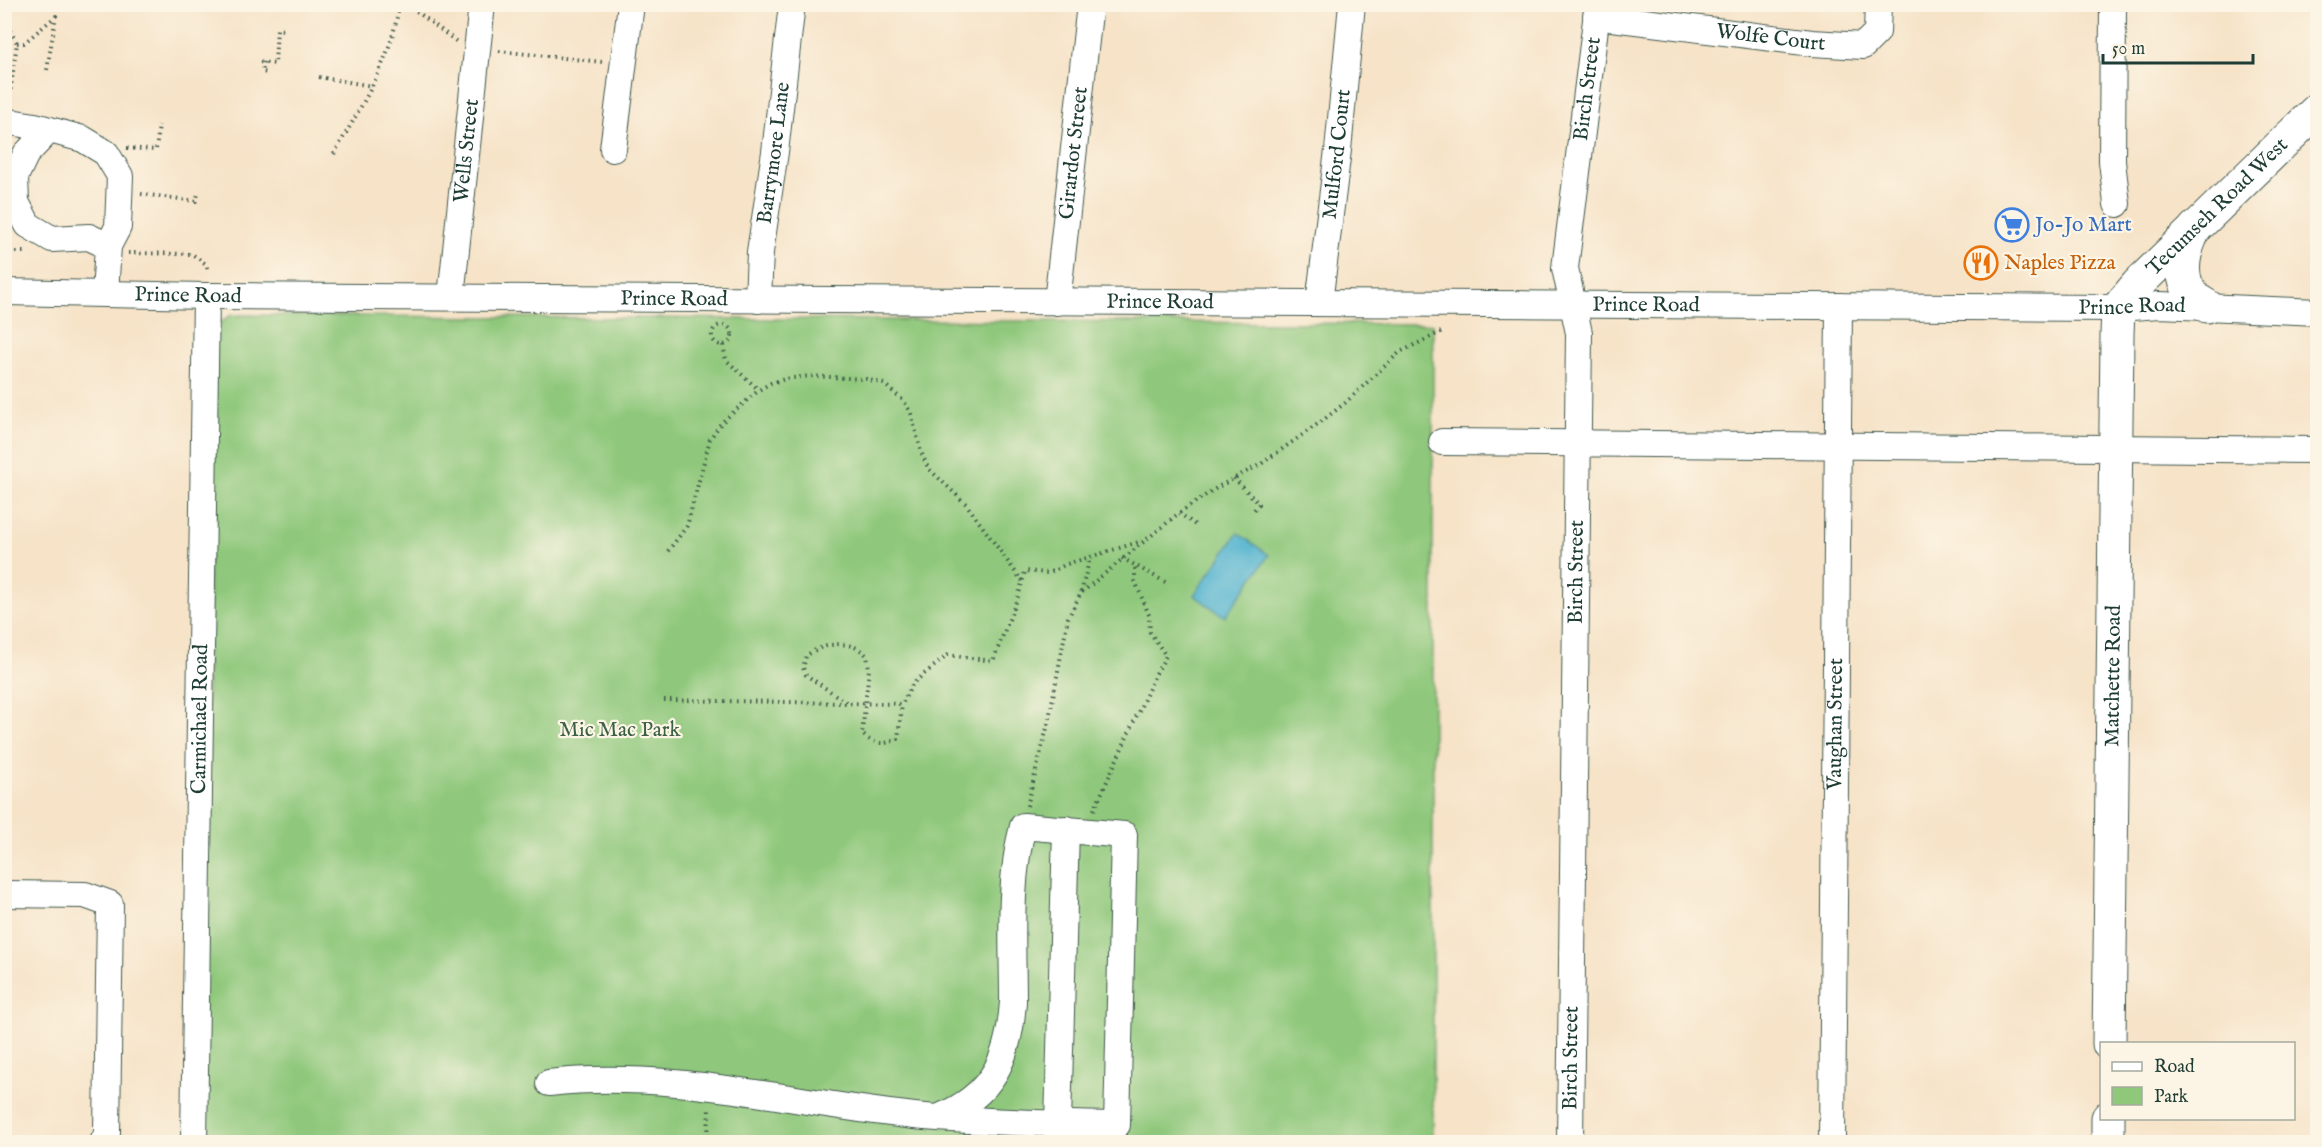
<svg xmlns="http://www.w3.org/2000/svg" width="2322" height="1147" viewBox="0 0 2322 1147" font-family="'IM FELL English',serif">
<rect width="100%" height="100%" fill="#fcf5e5"/>
<filter id="ink" filterUnits="userSpaceOnUse"><feTurbulence type="fractalNoise" baseFrequency=".0167" numOctaves="2"/><feDisplacementMap in="SourceGraphic" scale="12" xChannelSelector="R" yChannelSelector="G"/><feConvolveMatrix kernelMatrix="1 2 1 2 8 2 1 2 1" color-interpolation-filters="sRGB"/></filter>
<filter id="wash" filterUnits="userSpaceOnUse"><feTurbulence type="fractalNoise" baseFrequency=".008" numOctaves="4" result="noise"/><feDisplacementMap in="SourceGraphic" scale="24" xChannelSelector="R" yChannelSelector="G"/><feGaussianBlur stdDeviation="1.35" result="paint"/><feColorMatrix in="noise" values="0 0 0 0 0 0 0 0 0 0 0 0 0 0 0 0 0 1.4 0 .05"/><feComposite in="paint" operator="in"/></filter>
<g filter="url(#wash)">
<rect width="100%" height="100%" fill="#f6e3c8"/>
<path fill="#8fc87b" stroke="#578258" stroke-width="1.5" d="M 231,315 L 1433,324 L 1433,1142 L 200,1142 L 213,338 L 220,323 Z"/>
<path fill="#51b3d0" stroke="#387882" stroke-width="1.5" d="M 1238,533 L 1269,555 L 1225,617 L 1194,595 Z"/>
</g>
<g filter="url(#ink)">
<g fill="none" stroke-linecap="round" stroke-linejoin="round">
<g stroke="#3f564a" stroke-width="28">
<g id="minor">
<path d="M 2113,4 L 2112,161 L 2117,204"/>
<path id="s1" d="M 1596,16 L 1812,43 L 1863,46 L 1877,32 L 1878,4"/>
<path d="M 4,121 L 35,126 L 83,139 L 106,153 L 120,176 L 118,227 L 108,246 L 105,294"/>
<path d="M 49,130 L 26,154 L 15,177 L 16,202 L 28,225 L 52,239 L 89,237 L 108,246"/>
<path d="M 613,149 L 631,4"/>
<path id="s2" d="M 4,292 L 206,296 L 2118,308 L 2160,305 L 2318,312"/>
<path id="s3" d="M 451,297 L 482,4"/>
<path id="s4" d="M 758,300 L 760,252 L 775,152 L 792,4"/>
<path id="s5" d="M 1057,302 L 1090,4"/>
<path id="s6" d="M 1319,303 L 1338,150 L 1352,4"/>
<path d="M 1442,442 L 2318,450"/>
<path d="M 4,894 L 85,895 L 110,904 L 107,1134 L 103,1142"/>
<path d="M 549,1083 C 675,1069 800,1105 925,1117 C 989,1122 1053,1124 1117,1125 L 1124,835 L 1023,826 C 1008,883 1013,944 1013,1002 C 1009,1058 994,1094 940,1117"/>
<path d="M 1058,1124 L 1066,829"/>
<path id="s7" d="M 194,1142 L 206,296"/>
<path id="s8" d="M 1570,1142 L 1579,333 L 1565,268 L 1598,4"/>
<path id="s9" d="M 1832,1142 L 1839,306"/>
</g>
</g>
<g stroke="#3f564a" stroke-width="35">
<g id="major">
<path d="M 2195,228 C 2185,248 2176,274 2192,294 C 2195,299 2202,303 2207,306"/>
<path id="s10" d="M 2109,1044 L 2117,335 L 2118,308 L 2138,284 L 2318,109"/>
<path d="M 2108,1142 L 2108,1118"/>
</g>
</g>
<g stroke="#3f564a" stroke-width="4" stroke-dasharray="1.5 4.5" stroke-linecap="butt">
<path d="M 407,4 L 457,42"/>
<path d="M 4,20 L 17,43 L 9,101"/>
<path d="M 17,43 L 24,43 L 56,16 L 47,70"/>
<path d="M 499,51 L 602,62"/>
<path d="M 260,62 L 275,64 L 277,29 L 284,30"/>
<path d="M 264,62 L 262,72 L 269,73"/>
<path d="M 319,77 L 372,86"/>
<path d="M 127,148 L 156,150 L 159,125"/>
<path d="M 334,154 C 361,106 392,60 399,4"/>
<path d="M 141,194 L 196,201 L 198,194"/>
<path d="M 4,252 L 28,252"/>
<path d="M 128,253 L 192,254 L 206,264 L 208,272"/>
<circle cx="722" cy="335" r="10"/>
<path d="M 723,345 L 726,360 L 759,390"/>
<path d="M 1234,478 L 1259,504 L 1254,510"/>
<path d="M 1179,513 L 1198,527"/>
<path d="M 668,551 L 687,526 L 710,439 L 721,423 L 759,390 L 771,383 L 785,379 L 810,376 L 866,379 L 884,384 L 904,401 L 911,413 L 921,452 L 928,468 L 966,504 L 1022,581"/>
<path d="M 1122,558 L 1167,583"/>
<path d="M 1081,592 L 1090,558"/>
<path d="M 664,700 L 902,704 L 913,683 L 948,655 L 993,661 L 1019,594 L 1025,571 L 1048,573 L 1067,564 L 1142,541"/>
<path d="M 846,702 L 806,675 L 803,668 L 806,656 C 822,643 852,638 867,656 L 869,669 L 862,734 C 874,745 884,745 898,739 L 902,704"/>
<path d="M 1027,806 L 1048,724 L 1068,618 L 1081,593 L 1179,513 L 1218,487 L 1261,464 L 1322,421 L 1345,403 L 1400,352 L 1441,332"/>
<path d="M 1094,810 L 1155,675 L 1166,656 L 1150,632 L 1149,615 L 1135,581 L 1135,565"/>
<path d="M 708,1142 L 709,1107"/>
</g>
<use href="#minor" stroke="#fff" stroke-width="26"/>
<use href="#major" stroke="#fff" stroke-width="33"/>
</g>
</g>
<defs>
<g id="supermarket-ring" transform="scale(1.725)"><circle r="9.5" fill="#fcf5e5" stroke="#3f7fe0" stroke-width="1.5"/><path d="M-6-5.5h2.5l.6 2H6L4.5 2H-2.5L-4.4-4H-6ZM-1.5 3.2a1.3 1.3 0 1 0 .1 0ZM3 3.2a1.3 1.3 0 1 0 .1 0Z" fill="#3f7fe0"/></g>
<g id="restaurant-ring" transform="scale(1.725)"><circle r="9.5" fill="#fcf5e5" stroke="#e8710a" stroke-width="1.5"/><path d="M-5-6h1v4h1v-4h1v4h1v-4h1v5L-1.5 .5V6h-2V.5L-5-1ZM5-6V6H3V1.5H1.5Q1.5-4 5-6Z" fill="#e8710a"/></g>
</defs>
<g fill-rule="evenodd">
<use href="#supermarket-ring" x="2012" y="225"/>
<use href="#restaurant-ring" x="1981" y="263"/>
</g>
<g text-anchor="middle" dominant-baseline="central" stroke-width="4.5" stroke-linejoin="round" paint-order="stroke">
<g font-size="21" fill="#1f3d34" stroke="#fcf5e5">
<text stroke="none"><textPath href="#s1" startOffset="176">Wolfe Court</textPath></text>
<text stroke="none"><textPath href="#s8" startOffset="1056">Birch Street</textPath></text>
<text stroke="none"><textPath href="#s3" startOffset="147">Wells Street</textPath></text>
<text stroke="none"><textPath href="#s4" startOffset="148">Barrymore Lane</textPath></text>
<text stroke="none"><textPath href="#s5" startOffset="150">Girardot Street</textPath></text>
<text stroke="none"><textPath href="#s6" startOffset="150">Mulford Court</textPath></text>
<text stroke="none"><textPath href="#s10" startOffset="878">Tecumseh Road West</textPath></text>
<text stroke="none"><textPath href="#s2" startOffset="184">Prince Road</textPath></text>
<text stroke="none"><textPath href="#s2" startOffset="670">Prince Road</textPath></text>
<text stroke="none"><textPath href="#s2" startOffset="1156">Prince Road</textPath></text>
<text stroke="none"><textPath href="#s2" startOffset="1642">Prince Road</textPath></text>
<text stroke="none"><textPath href="#s2" startOffset="2128">Prince Road</textPath></text>
<text stroke="none"><textPath href="#s8" startOffset="570">Birch Street</textPath></text>
<text stroke="none"><textPath href="#s10" startOffset="368">Matchette Road</textPath></text>
<text stroke="none"><textPath href="#s7" startOffset="423">Carmichael Road</textPath></text>
<text stroke="none"><textPath href="#s9" startOffset="418">Vaughan Street</textPath></text>
<text stroke="none"><textPath href="#s8" startOffset="84">Birch Street</textPath></text>
</g>
<g font-size="21" fill="#366cbe" stroke="#fcf5e5" text-anchor="start">
<text x="2035" y="225">Jo-Jo Mart</text>
</g>
<g font-size="21" fill="#c56008" stroke="#fcf5e5" text-anchor="start">
<text x="2004" y="263">Naples Pizza</text>
</g>
<g font-size="21" fill="#3b6046" stroke="#fcf5e5">
<text x="620" y="730">Mic Mac Park</text>
</g>
</g>
<rect width="2322" height="1147" fill="none" stroke="#fcf5e5" stroke-width="24"/>
<rect x="2100" y="1042" width="195" height="78" fill="#fcf5e5" stroke="#a4ab9e" stroke-width="1.5"/>
<rect x="2112" y="1062" width="30" height="9" fill="#ffffff" stroke="#a4ab9e" stroke-width="1.5"/>
<text x="2154" y="1072" font-size="18" fill="#1f3d34">Road</text>
<rect x="2112" y="1087" width="30" height="18" fill="#8fc87b" stroke="#a4ab9e" stroke-width="1.5"/>
<text x="2154" y="1102" font-size="18" fill="#1f3d34">Park</text>
<path d="M2103 54v9h150v-9" fill="none" stroke="#1f3d34" stroke-width="3"/>
<text x="2112" y="54" font-size="18" fill="#1f3d34" stroke="#fcf5e5" stroke-width="4.5" paint-order="stroke">50 m</text>
</svg>
